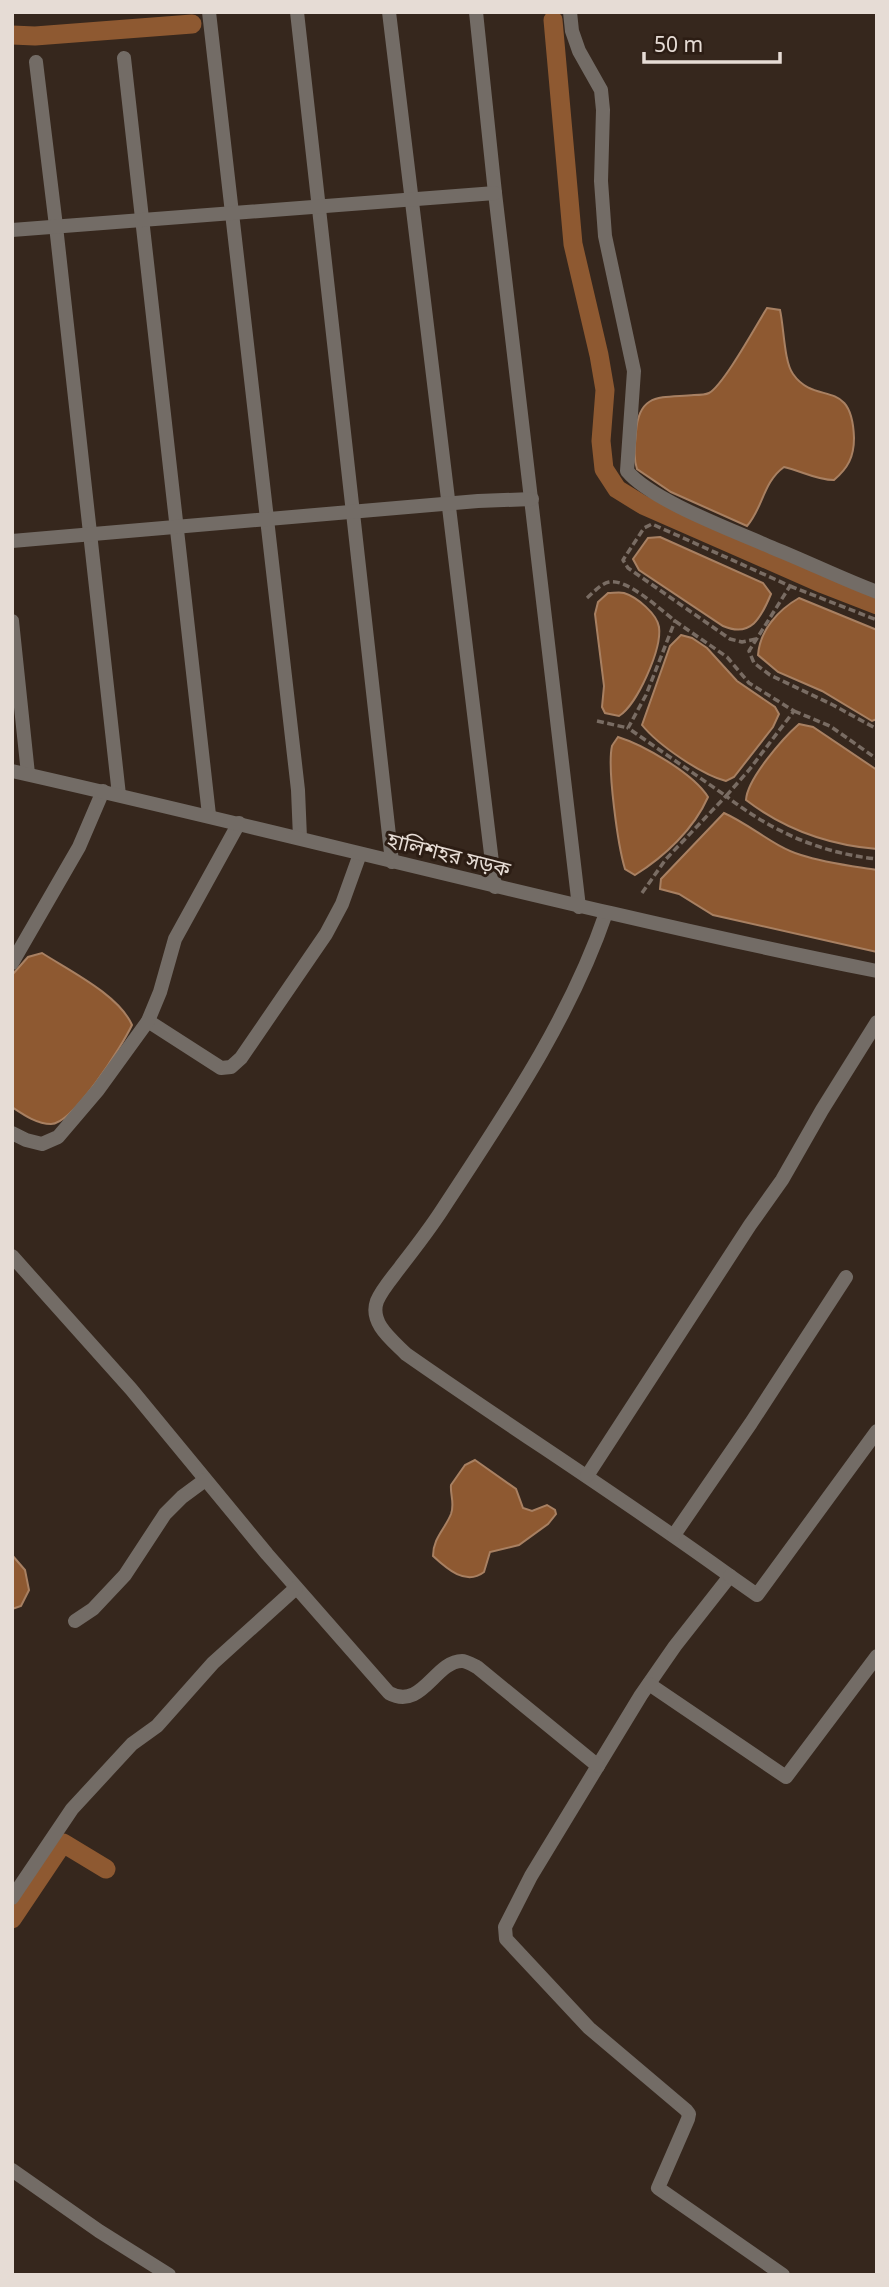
<svg xmlns="http://www.w3.org/2000/svg" width="889" height="2287" viewBox="0 0 889 2287" font-family="'Noto Sans','Noto Sans Bengali',sans-serif">
<rect width="100%" height="100%" fill="#36271d"/>
<g fill="#8e5931" stroke="#a88062" stroke-width="2">
<path d="M 767,308 L 780,310 C 784,327 784,362 793,374 C 816,407 852,376 854,438 C 854,457 848,468 834,480 C 816,480 802,471 784,467 C 763,482 763,508 747,526 L 671,492 L 637,469 C 633,457 635,445 636,432 C 639,392 661,398 694,395 C 698,395 705,395 709,393 C 723,386 757,324 767,308 Z"/>
<path d="M 660,537 L 763,583 L 771,594 C 761,618 751,638 723,626 L 639,570 L 633,559 L 648,538 Z"/>
<path d="M 608,593 C 613,593 620,592 624,593 C 637,597 657,614 659,627 C 662,649 637,705 619,716 L 605,713 L 602,707 L 604,686 L 595,614 L 598,602 Z"/>
<path d="M 799,598 L 877,630 L 877,719 L 872,721 L 822,691 L 778,672 L 758,655 C 760,630 778,610 799,598 Z"/>
<path d="M 681,635 L 692,638 L 707,648 L 737,681 L 775,707 L 779,714 L 773,727 L 734,777 L 726,781 C 702,775 658,745 642,725 L 670,646 Z"/>
<path d="M 799,724 L 813,727 L 877,770 L 877,849 C 829,845 784,829 746,800 C 747,779 783,738 799,724 Z"/>
<path d="M 618,737 C 644,745 694,774 708,797 C 694,829 664,857 635,875 L 625,869 C 618,846 607,768 612,746 C 613,744 616,740 618,737 Z"/>
<path d="M 724,813 C 751,825 774,847 801,855 C 825,863 852,866 877,870 L 877,952 L 713,915 L 679,894 L 660,889 L 661,879 Z"/>
<path d="M 42,953 C 70,971 119,995 132,1025 C 122,1046 73,1124 51,1124 C 37,1124 24,1115 12,1107 L 12,975 L 28,957 Z"/>
<path d="M 475,1460 L 516,1489 L 523,1508 L 532,1511 L 547,1505 L 555,1510 L 556,1514 L 548,1524 L 519,1545 L 490,1552 L 484,1572 C 466,1586 447,1569 433,1556 C 433,1538 445,1529 451,1514 C 455,1503 450,1495 451,1485 L 465,1465 Z"/>
<path d="M 12,1555 L 25,1570 L 29,1590 L 21,1606 L 12,1609 Z"/>
</g>
<g fill="none" stroke-linecap="round" stroke-linejoin="round">
<g stroke="#8e5931" stroke-width="19">
<path d="M 553,20 L 573,244 L 599,355 L 605,390 L 601,441 L 604,469 L 617,489 L 643,505 L 823,584 L 877,605"/>
<path d="M 12,35 L 35,36 L 192,24"/>
<path d="M 12,1919 L 63,1843 L 106,1869"/>
</g>
<g stroke="#796c63" stroke-width="3.5" stroke-dasharray="7 3.5" stroke-linecap="butt">
<path d="M 790,586 L 877,620"/>
<path d="M 587,598 C 593,593 600,584 609,582 C 627,578 661,610 675,621"/>
<path d="M 675,621 L 727,657 L 749,683 L 794,711 L 749,770 L 726,796 L 628,728 L 646,695 Z"/>
<path d="M 756,639 L 742,642 L 730,639 L 628,568 L 623,560 L 644,528 L 652,524 L 790,586 L 749,651 L 754,663 L 770,675 L 833,705 L 877,729"/>
<path d="M 794,711 L 830,726 L 877,759"/>
<path d="M 597,721 L 628,728"/>
<path d="M 642,893 L 666,859 L 726,796 C 771,831 820,853 877,859"/>
</g>
<g stroke="#736c66" stroke-width="14">
<path d="M 209,12 L 298,790 L 300,838"/>
<path d="M 297,12 L 392,862"/>
<path d="M 389,12 L 495,887"/>
<path d="M 476,12 L 495,193 L 579,907"/>
<path d="M 570,12 L 572,31 L 579,51 L 601,90 L 603,110 L 601,181 L 605,236 L 634,371 L 627,471 C 652,501 735,531 773,548 C 808,562 842,579 877,592"/>
<path d="M 124,58 L 209,815"/>
<path d="M 36,62 L 56,226 L 119,795"/>
<path d="M 12,230 L 495,193"/>
<path d="M 12,541 L 478,501 L 532,499"/>
<path d="M 12,621 L 28,774"/>
<path d="M 606,913 C 569,1021 504,1115 442,1210 C 429,1230 415,1248 401,1266 C 393,1277 382,1289 377,1301 C 369,1323 392,1340 406,1354 C 513,1429 624,1499 730,1576 L 675,1646 L 641,1695 L 531,1876 L 505,1927 L 506,1939 L 589,2028 L 686,2110 L 689,2114 L 688,2119 L 658,2188 L 783,2275"/>
<path d="M 12,963 L 79,847 L 103,791"/>
<path d="M 148,1021 L 221,1068 L 231,1067 L 241,1058 L 326,934 L 342,904 L 360,854"/>
<path d="M 12,1133 L 26,1140 L 42,1144 L 58,1137 L 98,1090 L 148,1021 L 160,992 L 175,939 L 239,823"/>
<path d="M 12,1256 L 131,1389 L 267,1554 L 389,1693 C 422,1711 435,1661 462,1661 C 466,1661 473,1665 477,1667 L 598,1766"/>
<path d="M 587,1476 L 750,1225 L 782,1180 L 822,1110 L 877,1022"/>
<path d="M 674,1535 L 751,1423 L 846,1277"/>
<path d="M 730,1576 L 757,1595 L 877,1431"/>
<path d="M 75,1621 L 93,1609 L 125,1575 L 165,1514 L 182,1497 L 205,1480"/>
<path d="M 649,1684 L 786,1777 L 877,1656"/>
<path d="M 12,1898 L 72,1809 L 132,1744 L 157,1726 L 213,1663 L 296,1588"/>
<path d="M 12,2170 L 99,2231 L 169,2275"/>
</g>
<path stroke="#736c66" stroke-width="14" d="M 12,771 C 301,836 587,913 877,971"/>
</g>
<g text-anchor="middle" dominant-baseline="central" stroke-width="6" stroke-linejoin="round" paint-order="stroke">
<g font-size="21" fill="#e6dcd5" stroke="#2c1d14">
<text transform="translate(449 854) rotate(14)">হালিশহর সড়ক</text>
</g>
</g>
<rect width="889" height="2287" fill="none" stroke="#e6dcd5" stroke-width="28"/>
<path d="M644 52v10h136v-10" fill="none" stroke="#e6dcd5" stroke-width="3.5"/>
<text x="654" y="52" font-size="21" fill="#e6dcd5" stroke="#2c1d14" stroke-width="5" paint-order="stroke">50 m</text>
</svg>
